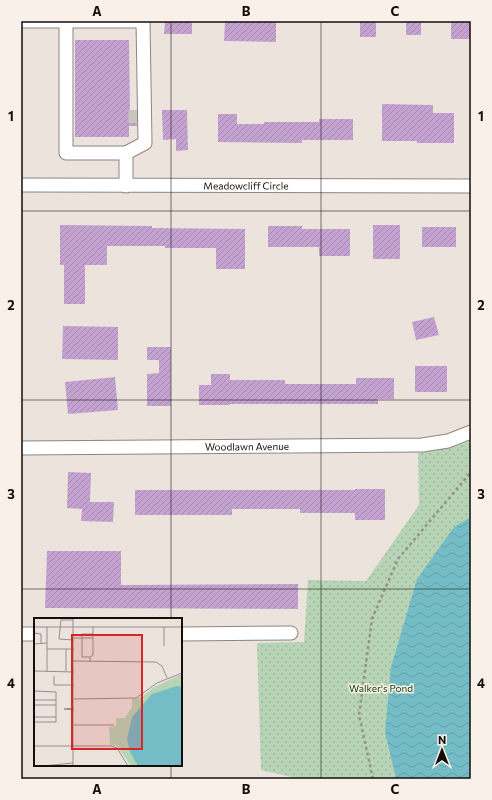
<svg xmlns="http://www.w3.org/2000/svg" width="492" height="800" viewBox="0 0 492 800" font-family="Commissioner,sans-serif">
<defs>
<pattern id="green-dots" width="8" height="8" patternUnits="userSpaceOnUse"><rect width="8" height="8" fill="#b8d4b6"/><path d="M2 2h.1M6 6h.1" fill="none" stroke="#9db59b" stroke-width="1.8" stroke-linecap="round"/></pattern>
<pattern id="water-waves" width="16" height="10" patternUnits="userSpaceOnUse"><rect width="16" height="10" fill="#75bdc6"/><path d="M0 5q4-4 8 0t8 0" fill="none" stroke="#64a1a9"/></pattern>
<pattern id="building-hatch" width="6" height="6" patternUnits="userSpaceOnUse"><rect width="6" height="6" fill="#c5a3d1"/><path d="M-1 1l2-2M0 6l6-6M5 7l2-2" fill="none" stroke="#a88bb2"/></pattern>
</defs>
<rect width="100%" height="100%" fill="#ece3dd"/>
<path fill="url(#green-dots)" d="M 471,441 L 471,779 L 300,779 L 261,770 L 257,643 L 304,642 L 308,580 L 366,581 L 419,505 L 418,453 L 454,447 Z"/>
<path fill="url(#water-waves)" d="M 471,517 L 471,779 L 396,779 L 385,732 L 391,667 L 417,579 L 454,527 Z"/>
<g fill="url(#building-hatch)">
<path d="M 165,21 L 192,21 L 192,34 L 164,34 Z"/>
<path d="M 225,21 L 276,21 L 276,42 L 224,41 Z"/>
<rect x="360" y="21" width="16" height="16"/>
<rect x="406" y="21" width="15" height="14"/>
<rect x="451" y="21" width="20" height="18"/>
<path d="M 75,40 L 129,40 L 130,110 L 136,110 L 137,126 L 129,126 L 129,137 L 75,137 Z"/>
<path d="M 382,104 L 433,105 L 433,113 L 454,113 L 454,143 L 417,143 L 417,141 L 382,141 Z"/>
<path d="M 162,110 L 187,110 L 188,150 L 176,151 L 176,139 L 163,140 Z"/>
<path d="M 218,114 L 237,114 L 237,124 L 264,124 L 264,122 L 319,122 L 319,119 L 353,119 L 353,140 L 302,140 L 302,143 L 218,142 Z"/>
<path d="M 60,225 L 152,226 L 152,228 L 245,229 L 245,269 L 216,269 L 216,248 L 165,248 L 165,246 L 107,246 L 107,265 L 85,265 L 85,304 L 64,304 L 64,265 L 60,265 Z"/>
<rect x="373" y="225" width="27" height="34"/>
<path d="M 268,226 L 302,226 L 302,229 L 350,229 L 350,256 L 319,256 L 319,247 L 268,247 Z"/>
<rect x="422" y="227" width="34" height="20"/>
<path d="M 434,317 L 439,335 L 416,340 L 412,322 Z"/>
<path d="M 63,326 L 118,327 L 118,360 L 62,359 Z"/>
<path d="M 147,347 L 171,347 L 171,406 L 147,406 L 147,374 L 159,373 L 159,360 L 147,360 Z"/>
<rect x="415" y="366" width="32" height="26"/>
<path d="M 211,374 L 230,374 L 230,380 L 285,380 L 285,384 L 356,384 L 356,378 L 394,378 L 394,399 L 378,399 L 378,404 L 230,404 L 230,405 L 199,405 L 199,385 L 211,385 Z"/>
<path d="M 115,377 L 118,410 L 68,414 L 65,382 Z"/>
<path d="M 68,472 L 91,473 L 90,502 L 114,502 L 113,522 L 81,521 L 82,509 L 67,508 Z"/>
<path d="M 355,489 L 385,489 L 385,520 L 355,520 L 355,513 L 300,513 L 300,509 L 232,509 L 232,515 L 135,515 L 135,490 L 355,490 Z"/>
<path d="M 47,551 L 121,551 L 121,585 L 298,584 L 298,609 L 45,608 Z"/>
</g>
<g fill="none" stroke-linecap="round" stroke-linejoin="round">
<path stroke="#cbc3be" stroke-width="13" stroke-dasharray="13 6" stroke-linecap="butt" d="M 135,110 L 135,126"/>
<g stroke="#8e8580" stroke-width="15">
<g id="minor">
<path d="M 21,21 L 143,21"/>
<path d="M 66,21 L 66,153 L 126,153 L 126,186"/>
<path d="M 126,153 L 145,143 L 143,21"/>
<path id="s1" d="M 21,185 L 471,186"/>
<path id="s2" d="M 21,448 L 422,445 L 448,441 L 471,432"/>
<path d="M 21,634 L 35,634"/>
<path d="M 181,634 L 291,633"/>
</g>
</g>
<path stroke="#97918c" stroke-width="2.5" stroke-dasharray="3 3" stroke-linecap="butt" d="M 373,779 L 359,715 L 372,619 L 398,559 L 471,472"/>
<use href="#minor" stroke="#fff" stroke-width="13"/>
</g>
<path fill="none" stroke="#120f0d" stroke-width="1" stroke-opacity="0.55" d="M 171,21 L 171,619M 321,21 L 321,779M 21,211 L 471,211M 21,400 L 471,400M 21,589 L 471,589M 171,765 L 171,779"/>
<g text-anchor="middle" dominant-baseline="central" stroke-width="3" stroke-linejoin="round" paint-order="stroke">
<g font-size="10" fill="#120f0d" stroke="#faf0ea">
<text stroke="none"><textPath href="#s1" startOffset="225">Meadowcliff Circle</textPath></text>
<text stroke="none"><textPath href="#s2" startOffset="226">Woodlawn Avenue</textPath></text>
</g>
<g font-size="10" fill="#023e05" stroke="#faf0ea">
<text x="381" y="688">Walker's Pond</text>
</g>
</g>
<g transform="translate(34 618)">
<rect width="148" height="148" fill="#ece3dd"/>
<path d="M 148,56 L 148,148 L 97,148 L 83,128 L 76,127 L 75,109 L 82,108 L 82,100 L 91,100 L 98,89 L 98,81 L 108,79 L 120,69 Z" fill="#b8d4b6"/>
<path d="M 143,68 L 148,69 L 148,148 L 104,148 L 96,134 L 93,121 L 98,99 L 118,76 Z" fill="#75bdc6"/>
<path fill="none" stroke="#958e8a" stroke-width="1" d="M 39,0 L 39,148M 39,2 L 27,2 L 25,21 L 40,22M 0,9 L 148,9M 130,9 L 130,28M 0,15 L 7,16 L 7,26M 40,20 L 59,20M 0,26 L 13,25 L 13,9M 13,31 L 40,31M 32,31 L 32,53M 56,39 L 59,37 L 59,16M 39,43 L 122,44 L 128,48 L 133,60M 56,44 L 56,39 L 48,39 L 48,16 L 59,16 L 59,9M 0,53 L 40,54M 13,53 L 13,25M 20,58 L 20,67 L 40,67M 0,73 L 22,74 L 22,99 L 0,99M 40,81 L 102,80 L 123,65 L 148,55M 0,82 L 22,82M 0,87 L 22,87M 40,92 L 30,91 L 40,90M 0,104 L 22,104 L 22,99M 40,107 L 80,107M 0,128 L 77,128 L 83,130 L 94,148M 9,148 L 39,145"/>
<path fill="#d62828" fill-opacity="0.15" stroke="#d62828" stroke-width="2" d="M 38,17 L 108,17 L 108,131 L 38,131 Z"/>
<rect width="148" height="148" fill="none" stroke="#120f0d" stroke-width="2"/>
</g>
<rect width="492" height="800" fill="none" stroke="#faf0ea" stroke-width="44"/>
<g transform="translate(442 750)" stroke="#faf0ea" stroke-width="3" paint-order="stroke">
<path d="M0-3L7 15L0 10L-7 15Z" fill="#120f0d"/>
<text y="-6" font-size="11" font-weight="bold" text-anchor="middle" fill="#120f0d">N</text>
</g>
<rect x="22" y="22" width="448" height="756" fill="none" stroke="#120f0d" stroke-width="1.5"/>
<g font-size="13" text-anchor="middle" font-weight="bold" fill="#120f0d">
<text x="97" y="16">A</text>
<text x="246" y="16">B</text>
<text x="395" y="16">C</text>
<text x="11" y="121">1</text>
<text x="481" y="121">1</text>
<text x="11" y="310">2</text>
<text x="481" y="310">2</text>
<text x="11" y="499">3</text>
<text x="481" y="499">3</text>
<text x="11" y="688">4</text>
<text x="481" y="688">4</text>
<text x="97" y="794">A</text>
<text x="246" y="794">B</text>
<text x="395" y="794">C</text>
</g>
</svg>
